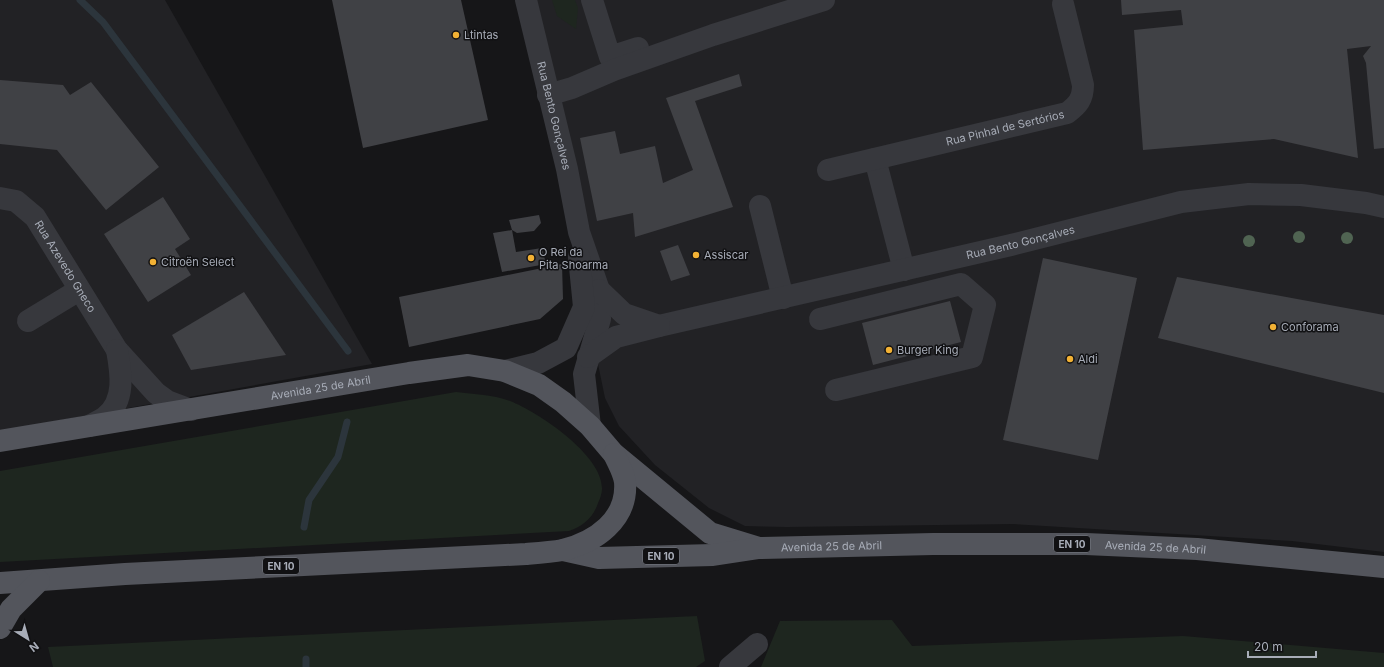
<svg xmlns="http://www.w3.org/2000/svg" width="1384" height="667" viewBox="0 0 1384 667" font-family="Inter,sans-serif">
<rect width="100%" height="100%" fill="#161618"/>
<g fill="#222225">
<path d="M 0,0 L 165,0 L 372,364 L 0,431 Z"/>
<path d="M 523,0 L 1384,0 L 1384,552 L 1292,541 L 1013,524 L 787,527 L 745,526 L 709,508 L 655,465 L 619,426 L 605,398 Z"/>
</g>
<g fill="#1e261f">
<path d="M 552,0 L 575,0 L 578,8 L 576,29 L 557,16 Z"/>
<path d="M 456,392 C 474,394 494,395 510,401 C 538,412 603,455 602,489 C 602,493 600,499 598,503 C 593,518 583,526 569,531 L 0,562 L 0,471 Z"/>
<path d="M 697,616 L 705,661 L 696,667 L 53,667 L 48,647 Z"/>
<path d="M 892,620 L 912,646 L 1183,636 L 1384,653 L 1384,667 L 761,667 L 780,621 Z"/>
</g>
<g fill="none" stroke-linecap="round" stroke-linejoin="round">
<g stroke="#2c353c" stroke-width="7">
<path d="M 80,0 L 103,22 L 348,351"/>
<path d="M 304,527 L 309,500 L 338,457 L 347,422"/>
<path d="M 306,659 L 306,667"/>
</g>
</g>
<g fill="#404145">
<path d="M 332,0 L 461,0 L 488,120 L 363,148 Z"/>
<path d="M 1121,0 L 1384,0 L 1384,148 L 1374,149 L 1366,63 L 1363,56 L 1371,46 L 1347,49 L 1358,158 L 1274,139 L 1143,150 L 1134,30 L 1183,25 L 1181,10 L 1122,15 Z"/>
<path d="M 739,74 L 742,86 L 695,101 L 733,207 L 635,237 L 633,213 L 597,221 L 580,138 L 615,131 L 620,154 L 655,146 L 663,183 L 693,170 L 666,98 Z"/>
<path d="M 0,80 L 63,85 L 70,95 L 91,82 L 159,167 L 106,210 L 57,150 L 0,144 Z"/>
<path d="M 163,197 L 190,239 L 175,249 L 191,275 L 148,302 L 104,234 Z"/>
<path d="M 539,215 L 541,223 L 534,231 L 517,233 L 512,230 L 516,252 L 542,248 L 546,264 L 502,272 L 493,233 L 512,230 L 509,220 Z"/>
<path d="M 678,245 L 690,275 L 671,281 L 660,251 Z"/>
<path d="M 1043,258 L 1137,278 L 1098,460 L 1003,440 Z"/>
<path d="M 562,264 L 563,299 L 540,319 L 409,347 L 399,297 Z"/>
<path d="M 1177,277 L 1384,315 L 1384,393 L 1158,338 Z"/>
<path d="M 244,292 L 286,355 L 191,370 L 172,335 Z"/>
<path d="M 950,301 L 961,342 L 873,365 L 862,323 Z"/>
</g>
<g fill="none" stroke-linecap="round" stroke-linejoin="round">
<g stroke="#37383d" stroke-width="22">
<path id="s1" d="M 526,0 L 567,169 L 579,232 L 599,290 L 600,319 L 584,374 L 590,426"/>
<path d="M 592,0 L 610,57 L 638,48"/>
<path d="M 548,95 L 572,88 L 614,70 L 713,35 L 824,0"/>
<path d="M 875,159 L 904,270"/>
<path id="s2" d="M 828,170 L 1067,113 C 1078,105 1083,99 1083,85 L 1063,4"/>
<path id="s3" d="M 0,198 L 16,201 L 35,217 L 117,350 L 156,393 L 167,401 L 191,410"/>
<path d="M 760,206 L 783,298"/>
<path d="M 820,319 L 961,284 L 985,305 L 972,357 L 836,390"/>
<path d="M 28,321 L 79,290"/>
<path id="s4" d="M 659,326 L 1011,245 L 1181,202 L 1249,194 L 1301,195 L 1366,203 L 1384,207"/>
<path d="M 588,357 L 616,337 L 659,326 L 624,314 L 599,290"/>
<path d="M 505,371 L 538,363 L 566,348 L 584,307 L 579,257"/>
<path d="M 89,426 C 94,423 101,420 105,417 C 126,401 121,372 117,350"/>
<path d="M 730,667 L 757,644"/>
</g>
<g stroke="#53555c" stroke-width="22">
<path id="s5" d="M 0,441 L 409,373 L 468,365 L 505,371 L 539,385 L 563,402 L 590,426 L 613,453 L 710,533 L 759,548"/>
<path id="s6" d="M 563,550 L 599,558 L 713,555 L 759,548 L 933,544 L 1086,544 L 1197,549 L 1384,567"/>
<path d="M 0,583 L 125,574 L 526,554 C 538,553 551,552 563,550 C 595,542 628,520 625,482 C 624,473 618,463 614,454"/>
<path d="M 0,628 L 11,609 L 39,581"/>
</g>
</g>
<g fill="#506452">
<circle cx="1299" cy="237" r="6"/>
<circle cx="1347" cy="238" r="6"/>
<circle cx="1249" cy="241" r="6"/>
</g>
<g fill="#f2b134" stroke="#111113" stroke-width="1.5">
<circle cx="456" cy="35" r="4"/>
<circle cx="696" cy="255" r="4"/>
<circle cx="531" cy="258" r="4"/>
<circle cx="153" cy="262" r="4"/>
<circle cx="1273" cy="327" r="4"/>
<circle cx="889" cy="350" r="4"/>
<circle cx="1070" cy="359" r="4"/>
</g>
<g text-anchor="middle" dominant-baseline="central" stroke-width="3" stroke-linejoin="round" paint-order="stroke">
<g fill="#111113" stroke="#7b7e86" stroke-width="1">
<rect x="1054" y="536" width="36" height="16" rx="3"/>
<rect x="643" y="548" width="36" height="16" rx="3"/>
<rect x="263" y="558" width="36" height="16" rx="3"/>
</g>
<g font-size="10" font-weight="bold" fill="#a8adb8">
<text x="1072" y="544">EN 10</text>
<text x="661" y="556">EN 10</text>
<text x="281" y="566">EN 10</text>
</g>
<g font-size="11" fill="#a8adb8" stroke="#111113" text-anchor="start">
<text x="464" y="35">Ltintas</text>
<text x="539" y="252">O Rei da<tspan x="539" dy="13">Pita Shoarma</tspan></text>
<text x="704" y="255">Assiscar</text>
<text x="161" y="262">Citroën Select</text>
<text x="1281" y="327">Conforama</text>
<text x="897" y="350">Burger King</text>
<text x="1078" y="359">Aldi</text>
</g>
<g font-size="11" fill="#a8adb8" stroke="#111113">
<text stroke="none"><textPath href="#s1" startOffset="119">Rua Bento Gonçalves</textPath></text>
<text stroke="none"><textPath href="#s2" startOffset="182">Rua Pinhal de Sertórios</textPath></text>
<text stroke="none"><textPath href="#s4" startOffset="371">Rua Bento Gonçalves</textPath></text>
<text stroke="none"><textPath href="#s3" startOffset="99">Rua Azevedo Gneco</textPath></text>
<text stroke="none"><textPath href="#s5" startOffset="325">Avenida 25 de Abril</textPath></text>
<text stroke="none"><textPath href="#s6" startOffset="270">Avenida 25 de Abril</textPath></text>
<text stroke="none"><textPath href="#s6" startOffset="594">Avenida 25 de Abril</textPath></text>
</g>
</g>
<g transform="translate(28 639) rotate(143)" stroke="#111113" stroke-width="3" paint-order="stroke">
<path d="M0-3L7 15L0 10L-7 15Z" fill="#a8adb8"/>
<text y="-6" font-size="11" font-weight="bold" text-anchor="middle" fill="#a8adb8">N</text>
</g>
<path d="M1248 651v6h68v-6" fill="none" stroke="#a8adb8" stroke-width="2"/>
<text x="1254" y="651" font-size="12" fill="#a8adb8" stroke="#111113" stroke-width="3" paint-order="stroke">20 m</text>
</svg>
